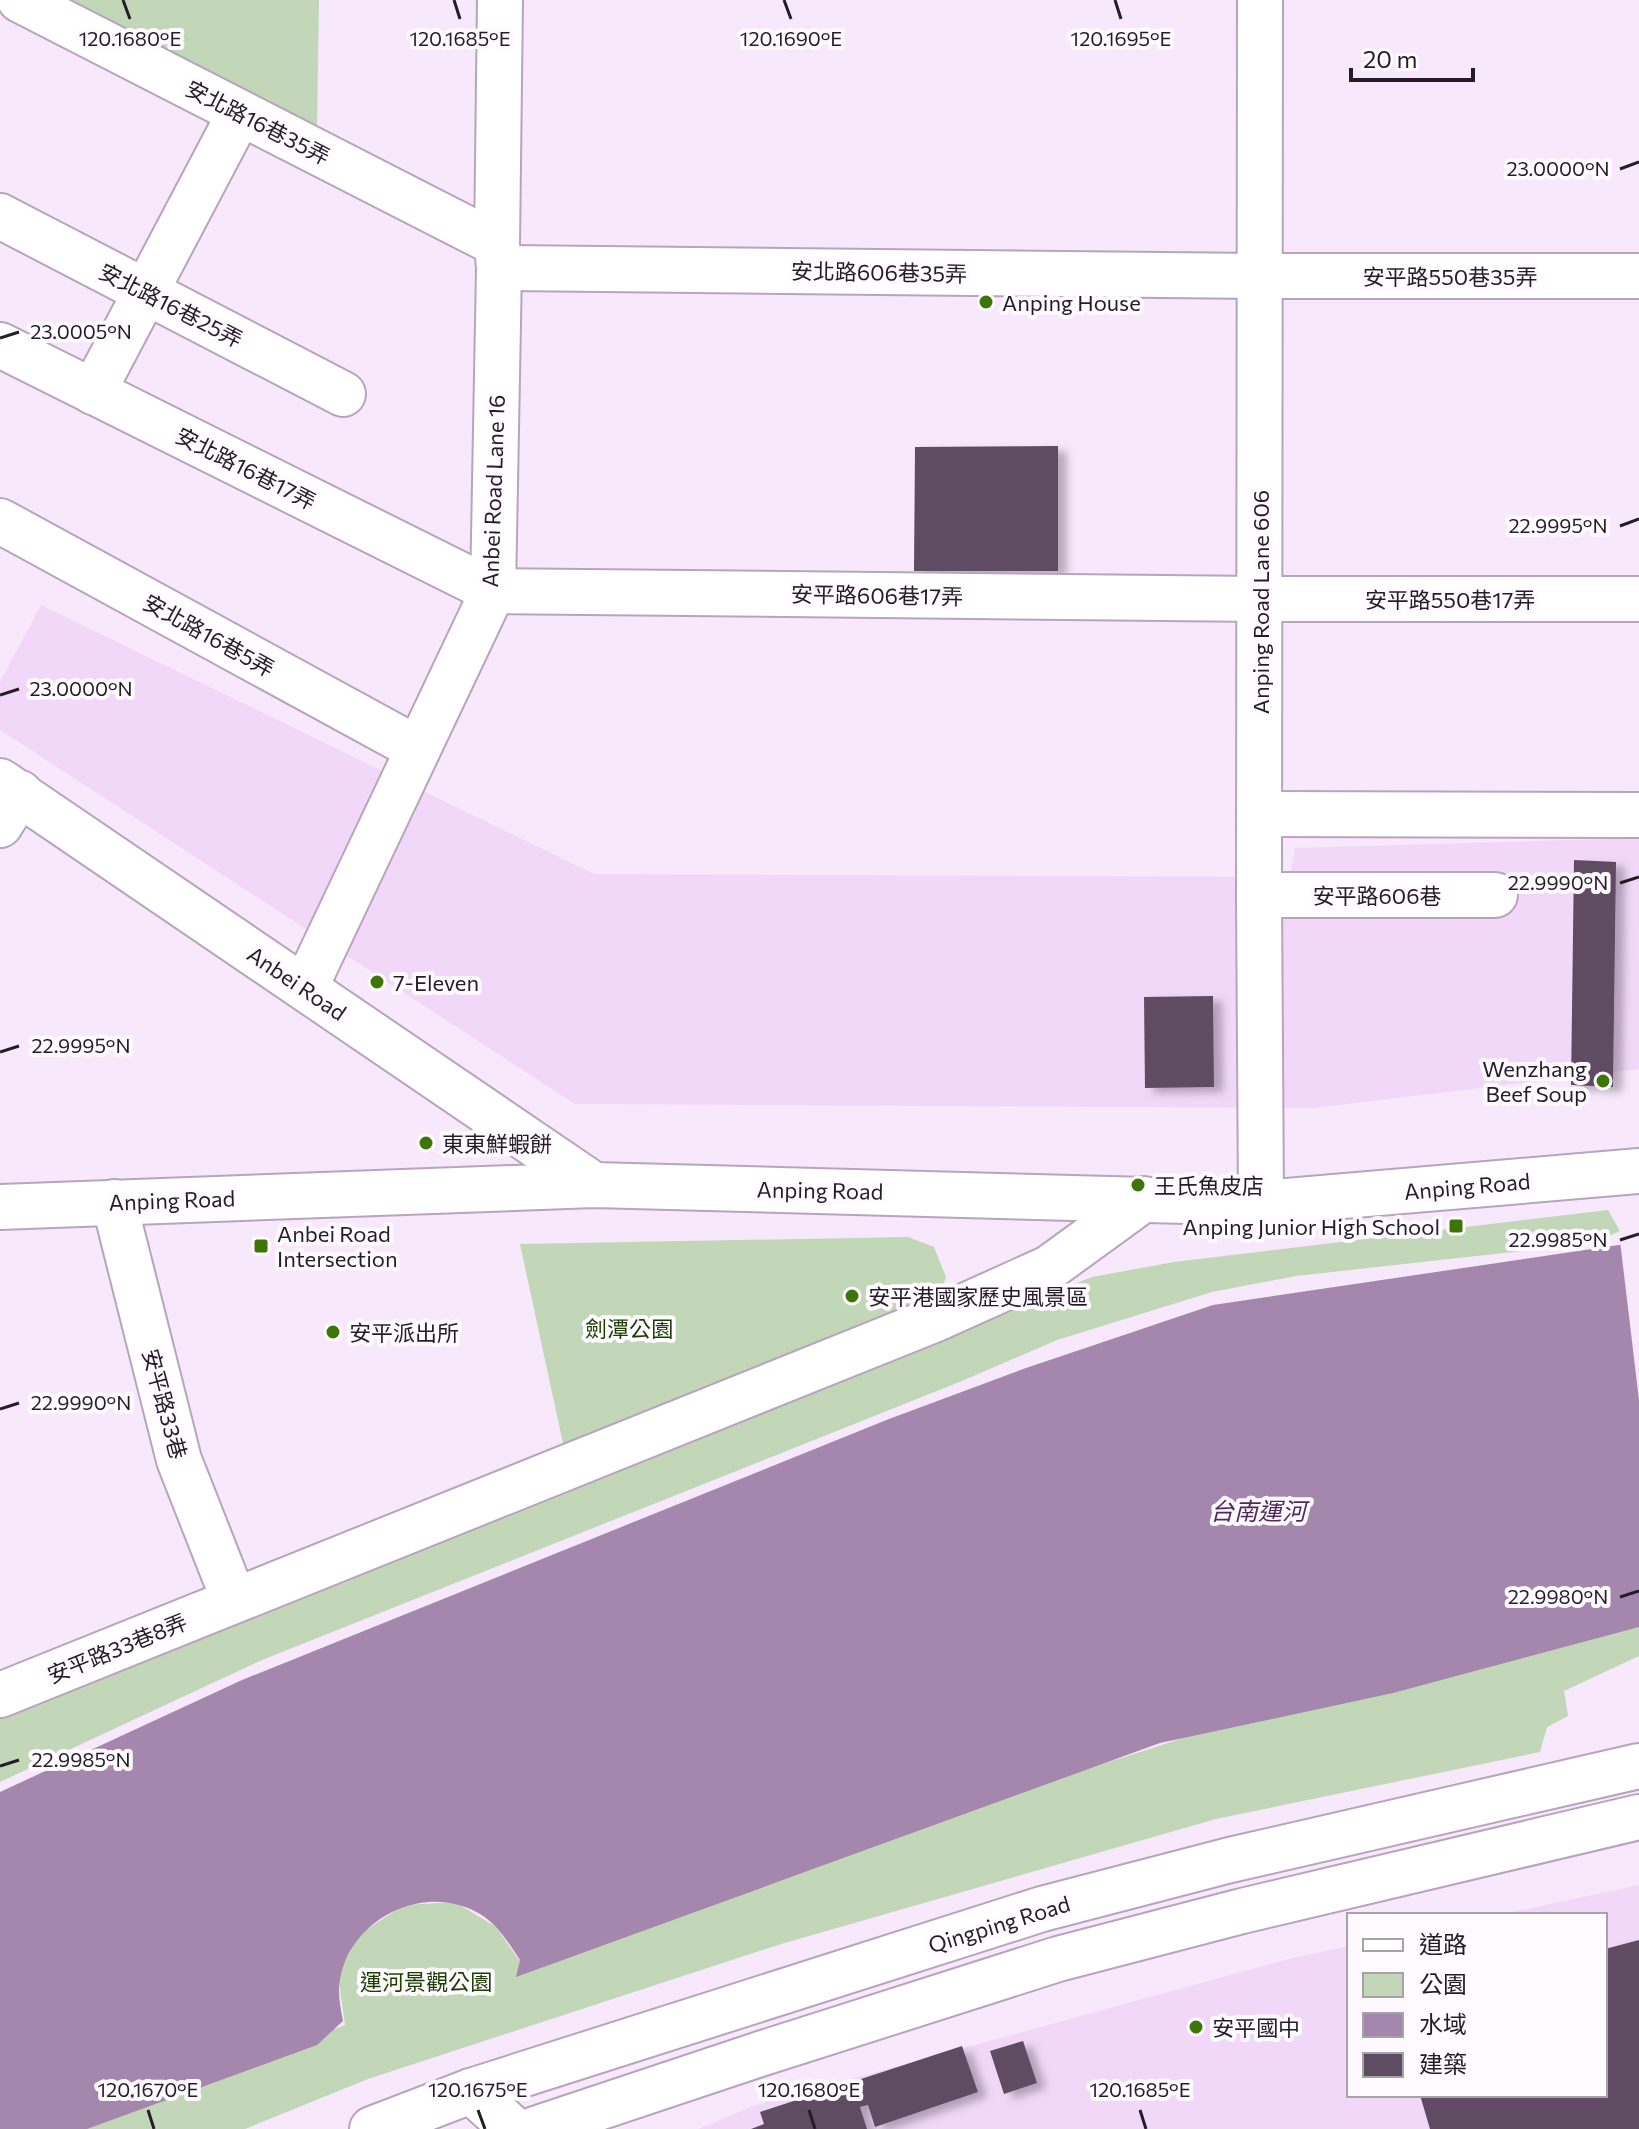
<svg xmlns="http://www.w3.org/2000/svg" width="1639" height="2129" viewBox="0 0 1639 2129" font-family="Commissioner,'Noto Sans TC',sans-serif">
<defs>
<filter id="shadow"><feDropShadow dx="9" dy="5" stdDeviation="4" flood-color="#0004"/></filter>
</defs>
<rect width="100%" height="100%" fill="#f8e8fc"/>
<g fill="#f1d8f8">
<path d="M 41,605 L 594,874 L 1290,877 L 1295,848 L 1639,838 L 1639,1069 L 1314,1108 L 575,1104 L 0,730 L 0,682 Z"/>
<path d="M 1639,1885 L 1639,2129 L 698,2129 L 753,2106 L 1292,1958 L 1349,1946 L 1349,2095 L 1605,2095 L 1605,1915 L 1498,1915 Z"/>
</g>
<g fill="#c2d6b8">
<path d="M 66,0 L 319,0 L 317,131 Z"/>
<path d="M 1608,1210 L 1620,1231 L 1593,1243 L 1296,1276 L 1212,1292 L 1057,1340 L 962,1381 L 262,1660 L 0,1782 L 0,1716 L 1092,1277 L 1174,1262 Z"/>
<path d="M 908,1237 L 934,1247 L 946,1277 L 940,1295 L 564,1448 L 520,1244 Z"/>
<path d="M 1639,1627 L 1639,1656 L 1564,1691 L 1568,1716 L 1547,1727 L 1540,1752 L 1216,1819 L 781,1944 L 368,2079 L 245,2129 L 77,2129 L 345,2025 L 338,1976 L 358,1935 L 404,1905 L 455,1902 L 496,1927 L 519,1960 L 957,1811 L 1208,1730 Z"/>
</g>
<path fill="#a586ad" d="M 1639,1242 L 1639,1627 L 1393,1693 L 1160,1743 L 516,1977 L 520,1960 C 508,1942 498,1925 480,1914 C 422,1879 341,1923 339,1991 C 339,2000 341,2011 343,2021 L 317,2045 L 87,2129 L 0,2129 L 0,1792 L 242,1680 L 889,1419 L 1026,1368 L 1213,1305 Z"/>
<path fill="#f8e8fc" d="M 1639,1238 L 1639,1400 L 1620,1241 Z"/>
<g fill="#5e4c62" filter="url(#shadow)">
<path d="M 1058,446 L 1058,571 L 914,571 L 915,447 Z"/>
<path d="M 1574,860 L 1616,862 L 1613,1087 L 1571,1085 Z"/>
<path d="M 1213,996 L 1214,1087 L 1145,1088 L 1144,997 Z"/>
<path d="M 1639,1940 L 1639,2129 L 1430,2129 L 1420,2095 L 1605,2095 L 1605,1949 Z"/>
<path d="M 1023,2041 L 1037,2083 L 1004,2094 L 990,2051 Z"/>
<path d="M 962,2046 L 978,2092 L 875,2127 L 868,2105 L 860,2107 L 867,2129 L 751,2129 L 764,2124 L 760,2112 Z"/>
</g>
<g fill="none" stroke-linecap="round" stroke-linejoin="round">
<g stroke="#b8a4bd" stroke-width="48">
<g id="minor">
<path d="M 20,0 L 497,244"/>
<path d="M 1260,0 L 1259,895 L 1261,1203"/>
<path d="M 0,216 L 343,394"/>
<path d="M 499,268 L 1260,276 L 1639,276"/>
<path d="M 0,345 L 493,591 L 1261,599 L 1639,599"/>
<path d="M 93,392 L 240,113"/>
<path d="M 0,521 L 418,749"/>
<path d="M 0,781 L 594,1185"/>
<path d="M 1259,814 L 1639,815"/>
<path d="M 0,825 L 20,793"/>
<path d="M 1259,895 L 1495,895"/>
<path d="M 305,988 L 493,591 L 499,268 L 497,244 L 500,0"/>
<path d="M 114,1202 L 179,1460 L 234,1600"/>
<path d="M 0,1207 L 594,1185 L 1261,1203 L 1639,1171"/>
<path d="M 0,1695 L 936,1319 L 1049,1268 L 1144,1199"/>
<path d="M 471,2091 L 513,2129"/>
<path d="M 372,2129 L 471,2091 L 1042,1909 L 1230,1860 L 1639,1766"/>
<path d="M 535,2129 L 757,2055 L 1058,1959 L 1242,1911 L 1639,1817"/>
</g>
</g>
<use href="#minor" stroke="#fff" stroke-width="44"/>
</g>
<path fill="none" stroke="#241d26" stroke-width="3" d="M 123,0 L 130,19M 454,0 L 460,19M 784,0 L 791,19M 1115,0 L 1121,19M 1620,169 L 1639,162M 0,338 L 19,332M 1620,526 L 1639,519M 0,695 L 19,689M 1620,883 L 1639,877M 0,1052 L 19,1046M 1620,1240 L 1639,1234M 0,1409 L 19,1403M 1620,1597 L 1639,1591M 0,1766 L 19,1760M 148,2110 L 154,2129M 478,2110 L 485,2129M 809,2110 L 815,2129M 1140,2110 L 1146,2129"/>
<g fill="#3d7506" stroke="#fefaff" stroke-width="3">
<circle cx="986" cy="302" r="8"/>
<circle cx="377" cy="982" r="8"/>
<circle cx="1603" cy="1081" r="8"/>
<circle cx="426" cy="1143" r="8"/>
<circle cx="1138" cy="1185" r="8"/>
<rect x="1448" y="1218" width="16" height="16" rx="4"/>
<rect x="253" y="1238" width="16" height="16" rx="4"/>
<circle cx="852" cy="1296" r="8"/>
<circle cx="333" cy="1332" r="8"/>
<circle cx="1196" cy="2027" r="8"/>
</g>
<g text-anchor="middle" dominant-baseline="central" stroke-width="8" stroke-linejoin="round" paint-order="stroke">
<g font-size="22" fill="#241d26" stroke="#fefaff">
<text transform="translate(258 122) rotate(27)">安北路16巷35弄</text>
<text transform="translate(879 272) rotate(1)">安北路606巷35弄</text>
<text x="1450" y="276">安平路550巷35弄</text>
<text transform="translate(171 305) rotate(27)">安北路16巷25弄</text>
<text transform="translate(246 468) rotate(27)">安北路16巷17弄</text>
<text transform="translate(493 491) rotate(-88)">Anbei Road Lane 16</text>
<text transform="translate(877 595) rotate(1)">安平路606巷17弄</text>
<text x="1450" y="599">安平路550巷17弄</text>
<text transform="translate(1260 602) rotate(-90)">Anping Road Lane 606</text>
<text transform="translate(209 635) rotate(29)">安北路16巷5弄</text>
<text x="1377" y="895">安平路606巷</text>
<text transform="translate(297 983) rotate(34)">Anbei Road</text>
<text transform="translate(1467 1186) rotate(-5)">Anping Road</text>
<text transform="translate(820 1190) rotate(1)">Anping Road</text>
<text transform="translate(172 1200) rotate(-2)">Anping Road</text>
<text transform="translate(165 1404) rotate(75)">安平路33巷</text>
<text transform="translate(117 1648) rotate(-22)">安平路33巷8弄</text>
<text transform="translate(999 1924) rotate(-17)">Qingping Road</text>
</g>
<g font-size="22" fill="#241d26" stroke="#fefaff" text-anchor="start">
<text x="1002" y="302">Anping House</text>
<text x="393" y="982">7-Eleven</text>
<text x="1587" y="1068" text-anchor="end">Wenzhang<tspan x="1587" dy="25">Beef Soup</tspan></text>
<text x="442" y="1143">東東鮮蝦餅</text>
<text x="1154" y="1185">王氏魚皮店</text>
<text x="1440" y="1226" text-anchor="end">Anping Junior High School</text>
<text x="277" y="1233">Anbei Road<tspan x="277" dy="25">Intersection</tspan></text>
<text x="868" y="1296">安平港國家歷史風景區</text>
<text x="349" y="1332">安平派出所</text>
<text x="1212" y="2027">安平國中</text>
</g>
<g font-size="22" fill="#1b3e00" stroke="#fefaff">
<text x="629" y="1328">劍潭公園</text>
<text x="426" y="1981">運河景觀公園</text>
</g>
<g font-size="24" font-style="italic" fill="#51285b" stroke="#fefaff">
<text x="1258" y="1510">台南運河</text>
</g>
</g>
<g font-size="20" text-anchor="middle" fill="#241d26" stroke="#fefaff" stroke-width="8" stroke-linejoin="round" paint-order="stroke">
<text x="130" y="46">120.1680°E</text>
<text x="460" y="46">120.1685°E</text>
<text x="791" y="46">120.1690°E</text>
<text x="1121" y="46">120.1695°E</text>
<text x="1558" y="176">23.0000°N</text>
<text x="81" y="339">23.0005°N</text>
<text x="1558" y="533">22.9995°N</text>
<text x="81" y="696">23.0000°N</text>
<text x="1558" y="890">22.9990°N</text>
<text x="81" y="1053">22.9995°N</text>
<text x="1558" y="1247">22.9985°N</text>
<text x="81" y="1410">22.9990°N</text>
<text x="1558" y="1604">22.9980°N</text>
<text x="81" y="1767">22.9985°N</text>
<text x="148" y="2097">120.1670°E</text>
<text x="478" y="2097">120.1675°E</text>
<text x="809" y="2097">120.1680°E</text>
<text x="1140" y="2097">120.1685°E</text>
</g>
<rect x="1347" y="1913" width="260" height="184" fill="#fefaff" stroke="#a7a2a8" stroke-width="2"/>
<rect x="1363" y="1939" width="40" height="12" fill="#ffffff" stroke="#a7a2a8" stroke-width="2"/>
<text x="1419" y="1953" font-size="24" fill="#241d26">道路</text>
<rect x="1363" y="1973" width="40" height="24" fill="#c2d6b8" stroke="#a7a2a8" stroke-width="2"/>
<text x="1419" y="1993" font-size="24" fill="#241d26">公園</text>
<rect x="1363" y="2013" width="40" height="24" fill="#a586ad" stroke="#a7a2a8" stroke-width="2"/>
<text x="1419" y="2033" font-size="24" fill="#241d26">水域</text>
<rect x="1363" y="2053" width="40" height="24" fill="#5e4c62" stroke="#a7a2a8" stroke-width="2"/>
<text x="1419" y="2073" font-size="24" fill="#241d26">建築</text>
<path d="M1351 68v12h122v-12" fill="none" stroke="#241d26" stroke-width="4"/>
<text x="1363" y="68" font-size="24" fill="#241d26" stroke="#fefaff" stroke-width="6" paint-order="stroke">20 m</text>
</svg>
